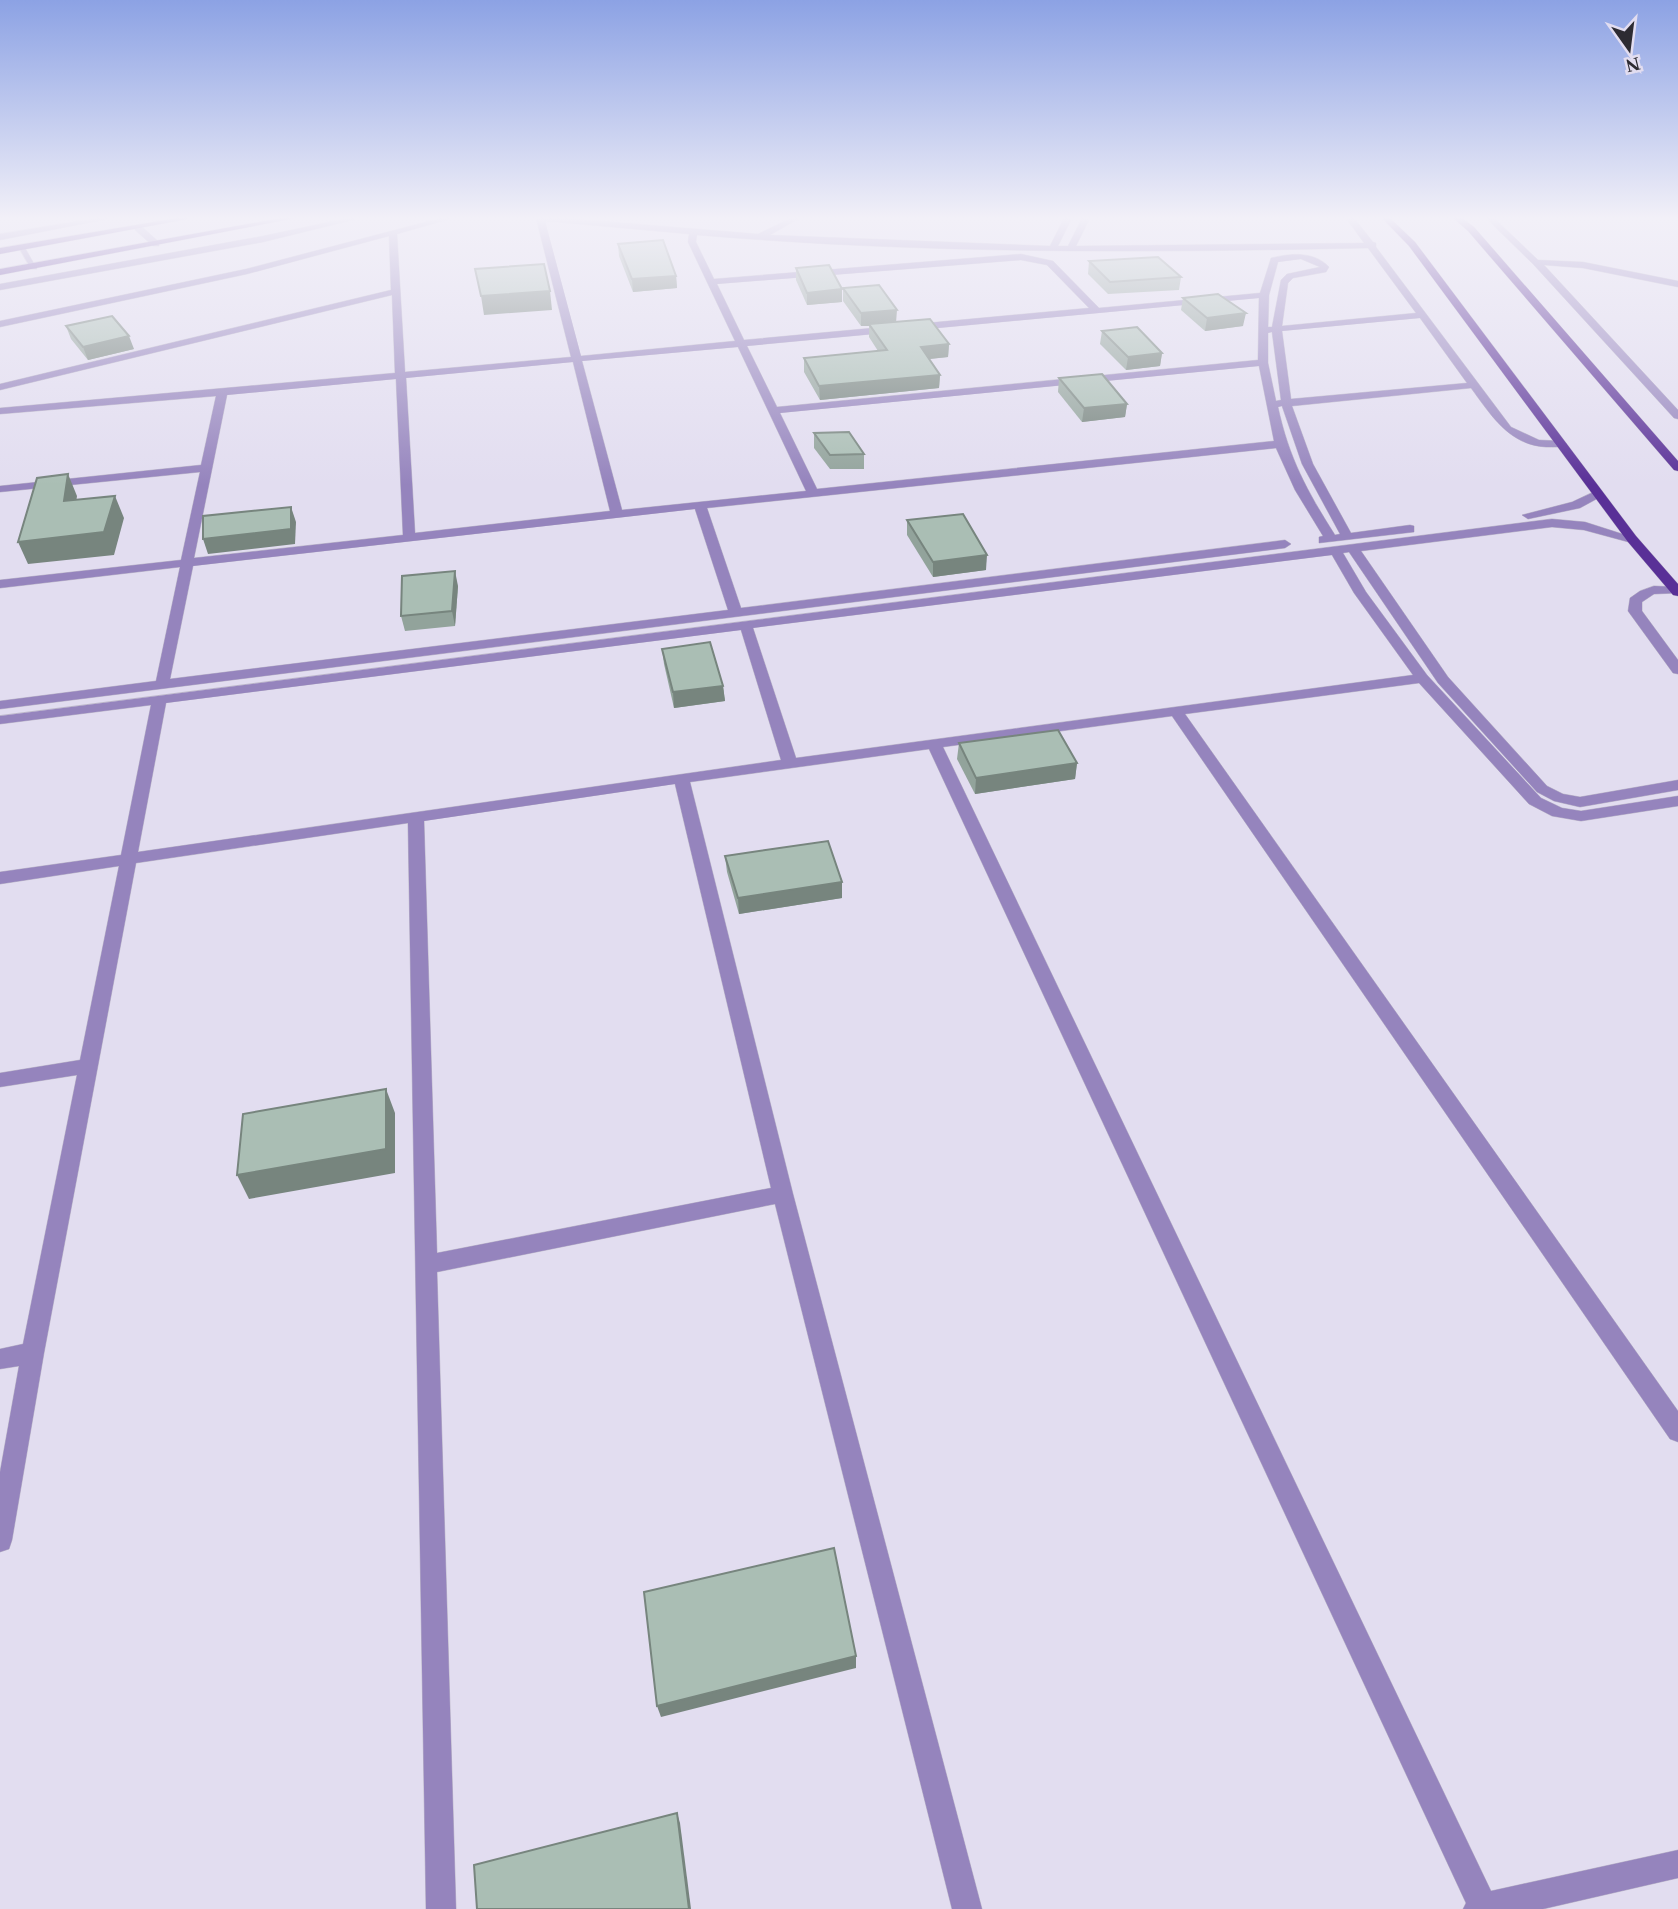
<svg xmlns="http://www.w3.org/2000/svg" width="1678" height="1909" viewBox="0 0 1678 1909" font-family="'Times New Roman',serif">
<rect width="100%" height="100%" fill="#e2ddf0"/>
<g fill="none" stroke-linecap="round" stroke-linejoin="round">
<g stroke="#beb9ca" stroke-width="1">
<g id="minor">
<path d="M 97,218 L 113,218 L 0,240 L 0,234 Z"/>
<path d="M 348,218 L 361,218 L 263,242 L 0,290 L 0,284 L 263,236 Z"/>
<path d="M 441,218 L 453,218 L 397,234 L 405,372 L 571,357 L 536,218 L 564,218 L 758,234 L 791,218 L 800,218 L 770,235 L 1050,246 L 1064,218 L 1072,218 L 1058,246 L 1068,246 L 1082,218 L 1090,218 L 1076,246 L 1364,243 L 1346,218 L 1354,218 L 1373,242 L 1376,243 L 1376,247 L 1511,427 L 1539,440 L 1561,441 L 1567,444 C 1560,448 1554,447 1546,447 C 1509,445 1491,415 1471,388 L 1292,406 L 1313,464 L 1351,533 L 1410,525 L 1414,526 L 1414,532 L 1319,543 L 1319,537 L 1323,536 L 1295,490 L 1276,448 L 707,508 L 741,608 L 1285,540 L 1291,544 L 1285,548 L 0,709 L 0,701 L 156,681 L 180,567 L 0,588 L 0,580 L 181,560 L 200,472 L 0,492 L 0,486 L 201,465 L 216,396 L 0,414 L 0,408 L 395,373 L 392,295 L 0,390 L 0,384 L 391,290 L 389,236 L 247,274 L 0,327 L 0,321 L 246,269 ZM 545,221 L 689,234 L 688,242 L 735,341 L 581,356 ZM 697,235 C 920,254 1144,253 1368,248 L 1416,313 L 1282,326 L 1288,283 L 1293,278 L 1326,272 L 1329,267 C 1314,251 1291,253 1271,258 L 1260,293 L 1099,308 L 1053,261 L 1021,254 L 714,279 L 696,242 ZM 1301,259 L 1320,267 L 1287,274 L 1281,280 L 1272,327 L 1268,327 L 1269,295 L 1278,262 ZM 1021,260 L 1047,265 L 1089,308 L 744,340 L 717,284 ZM 1259,298 L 1258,360 L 777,407 L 747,346 ZM 1420,318 L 1467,383 L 1291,399 L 1282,331 ZM 1272,332 L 1281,400 L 1276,401 L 1268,363 L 1268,333 ZM 738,347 L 806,491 L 622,510 L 582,361 ZM 573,362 L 610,511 L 415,533 L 406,378 ZM 1259,366 L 1274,441 L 817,489 L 780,413 ZM 396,379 L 403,535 L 194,558 L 227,395 ZM 1282,406 L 1302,464 L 1340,534 L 1335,535 C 1307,491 1289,458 1278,407 ZM 695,509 L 728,610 L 170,679 L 193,566 Z"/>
<path d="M 1486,218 L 1494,218 L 1538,260 L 1583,262 L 1678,281 L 1678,287 L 1583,268 L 1544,265 L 1678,410 L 1678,419 L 1674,418 L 1533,264 Z"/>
<path d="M 135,226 L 141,226 L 159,242 L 159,246 L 153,246 L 135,230 Z"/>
<path d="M 18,246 L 24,246 L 37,269 L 31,269 Z"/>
<path d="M 1598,490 L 1604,494 L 1602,496 L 1580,508 L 1528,519 L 1522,515 L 1572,502 Z"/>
<path d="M 1552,519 L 1585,522 L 1638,539 L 1632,543 L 1584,530 L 1552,527 L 1361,551 L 1448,677 L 1547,786 L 1563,794 L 1580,797 L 1678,780 L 1678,790 L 1580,807 L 1554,801 L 1537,792 L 1438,683 L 1349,552 L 1343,553 L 1366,592 L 1427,675 L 1541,798 L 1562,808 L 1581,811 L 1678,796 L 1678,806 L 1581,821 L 1552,816 L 1529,804 L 1419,683 L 1185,714 L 1678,1411 L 1678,1442 L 1670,1439 L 1172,716 L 943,747 L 1491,1891 L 1678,1850 L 1678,1878 L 1543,1909 L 1463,1909 L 1466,1903 L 929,749 L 690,782 L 793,1194 L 982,1909 L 952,1909 L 775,1204 L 437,1272 L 456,1909 L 426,1909 L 408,823 L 136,863 L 44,1353 L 12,1540 L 9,1549 L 0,1552 L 0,1472 L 19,1366 L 0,1369 L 0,1349 L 23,1344 L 77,1075 L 0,1087 L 0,1073 L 80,1060 L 119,866 L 0,884 L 0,872 L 121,855 L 151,705 L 0,724 L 0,716 ZM 1332,555 L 1354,593 L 1413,675 L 796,758 L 753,628 ZM 741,630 L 781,760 L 138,852 L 166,703 ZM 675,784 L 771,1188 L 437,1253 L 424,821 Z"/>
<path d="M 1654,586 L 1678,587 L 1678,593 L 1654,594 L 1642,602 L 1642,611 L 1678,660 L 1678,674 L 1673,673 L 1628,611 L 1630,598 L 1640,591 Z"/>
</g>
</g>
<g stroke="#beb9ca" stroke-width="1">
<g id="major">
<path d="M 177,218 L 193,218 L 0,254 L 0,248 Z"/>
<path d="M 281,218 L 296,218 L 0,275 L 0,269 Z"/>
<path d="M 1382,218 L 1390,218 L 1415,242 L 1636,536 L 1678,584 L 1678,596 L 1673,595 L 1628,542 L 1409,246 Z"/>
<path d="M 1453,218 L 1462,218 L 1474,227 L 1678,461 L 1678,471 L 1674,470 L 1468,231 Z"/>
</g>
</g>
<use href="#minor" fill="#9584bd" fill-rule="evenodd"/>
<use href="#major" fill="#593097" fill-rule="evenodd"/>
</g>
<g fill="#92a39b">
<path d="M 618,244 L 676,276 L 677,288 L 633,292 L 619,256 Z"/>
<path d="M 1089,261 L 1181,277 L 1179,290 L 1108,294 L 1088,274 Z"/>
<path d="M 796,268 L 842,302 L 807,305 L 796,280 Z"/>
<path d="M 843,288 L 896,322 L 949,344 L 948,357 L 929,359 L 940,375 L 939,388 L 820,400 L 804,372 L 804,358 L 878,351 L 869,337 L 869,326 L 861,326 L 843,301 Z"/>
<path d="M 1183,298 L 1243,326 L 1205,331 L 1181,310 Z"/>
<path d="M 66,326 L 134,349 L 88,360 L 71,339 Z"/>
<path d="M 1102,331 L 1162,353 L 1160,366 L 1126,370 L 1100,344 Z"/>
<path d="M 1059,378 L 1127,404 L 1125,417 L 1082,422 L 1058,392 Z"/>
<path d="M 814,433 L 864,454 L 864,469 L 830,469 L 814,448 Z"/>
<path d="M 907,520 L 986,570 L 933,577 L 907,535 Z"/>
<path d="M 458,586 L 455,626 L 405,631 L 401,616 Z"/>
<path d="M 662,649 L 723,686 L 725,701 L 674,708 L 664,664 Z"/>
<path d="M 959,743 L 1077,763 L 1075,779 L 975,794 L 957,759 Z"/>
<path d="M 725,856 L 842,882 L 842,898 L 739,914 L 727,872 Z"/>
</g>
<g fill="#77857e">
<path d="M 676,276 L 677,288 L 633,292 L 632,279 Z"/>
<path d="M 842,289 L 842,302 L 807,305 L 807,293 Z"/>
<path d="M 550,291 L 552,310 L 484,315 L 481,296 Z"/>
<path d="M 897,310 L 896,323 L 869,324 L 869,326 L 861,326 L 861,313 Z"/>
<path d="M 1246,313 L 1243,326 L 1205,331 L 1207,318 Z"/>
<path d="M 129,336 L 134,349 L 88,360 L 83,347 Z"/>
<path d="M 949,344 L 948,357 L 920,360 L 921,347 Z"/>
<path d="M 1162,353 L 1160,366 L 1126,370 L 1128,357 Z"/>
<path d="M 940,375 L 939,388 L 820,400 L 819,386 Z"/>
<path d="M 1127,404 L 1125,417 L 1082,422 L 1084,408 Z"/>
<path d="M 68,474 L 77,496 L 73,523 L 64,501 Z"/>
<path d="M 115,496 L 124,518 L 114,555 L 28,564 L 18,542 Z"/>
<path d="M 291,507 L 296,522 L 295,544 L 208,554 L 203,539 Z"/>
<path d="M 987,555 L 986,570 L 933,577 L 933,562 Z"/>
<path d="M 455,571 L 458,586 L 455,626 L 452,611 Z"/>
<path d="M 723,686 L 725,701 L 674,708 L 673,692 Z"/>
<path d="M 1077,763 L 1075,779 L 975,794 L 976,778 Z"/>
<path d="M 842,882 L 842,898 L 739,914 L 738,898 Z"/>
<path d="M 386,1089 L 395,1113 L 395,1173 L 249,1199 L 237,1175 Z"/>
<path d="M 856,1656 L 856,1668 L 661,1717 L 657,1706 Z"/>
<path d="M 677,1813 L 680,1823 L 691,1909 L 689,1909 Z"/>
</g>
<g fill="#aabeb4" stroke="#77857e" stroke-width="2">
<path d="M 663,240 L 676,276 L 632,279 L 618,244 Z"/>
<path d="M 1158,257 L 1181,277 L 1110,282 L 1089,261 Z"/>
<path d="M 544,264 L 550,291 L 481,296 L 475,269 Z"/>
<path d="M 829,265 L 842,289 L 807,293 L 796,268 Z"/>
<path d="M 879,285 L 897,310 L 861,313 L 843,288 Z"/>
<path d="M 1218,294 L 1246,313 L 1207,318 L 1183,298 Z"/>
<path d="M 112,316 L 129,336 L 83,347 L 66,326 Z"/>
<path d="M 930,319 L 949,344 L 921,347 L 940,375 L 819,386 L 804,358 L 887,350 L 869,324 Z"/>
<path d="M 1137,327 L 1162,353 L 1128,357 L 1102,331 Z"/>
<path d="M 1102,374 L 1127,404 L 1084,408 L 1059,378 Z"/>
<path d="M 849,432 L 864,454 L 830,455 L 814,433 Z"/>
<path d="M 68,474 L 64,501 L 115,496 L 104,532 L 18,542 L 37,478 Z"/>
<path d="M 291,507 L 291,529 L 203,539 L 203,516 Z"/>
<path d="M 963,514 L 987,555 L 933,562 L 907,520 Z"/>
<path d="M 455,571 L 452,611 L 401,616 L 402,576 Z"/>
<path d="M 710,642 L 723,686 L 673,692 L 662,649 Z"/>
<path d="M 1058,730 L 1077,763 L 976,778 L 959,743 Z"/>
<path d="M 828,841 L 842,882 L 738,898 L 725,856 Z"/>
<path d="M 386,1089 L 386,1149 L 237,1175 L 243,1114 Z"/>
<path d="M 834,1548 L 856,1656 L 657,1706 L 644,1592 Z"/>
<path d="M 677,1813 L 689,1909 L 477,1909 L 474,1865 Z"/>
</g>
<linearGradient id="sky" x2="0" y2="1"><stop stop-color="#8ca2e4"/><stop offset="0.45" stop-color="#f2f0f8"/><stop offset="1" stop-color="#f2f0f8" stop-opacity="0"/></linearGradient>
<rect width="1678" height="485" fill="url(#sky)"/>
<g transform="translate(1629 49) rotate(166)" stroke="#e2ddf0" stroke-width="5" paint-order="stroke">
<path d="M0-5L12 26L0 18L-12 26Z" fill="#2d2b32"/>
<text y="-10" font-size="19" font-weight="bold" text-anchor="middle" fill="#2d2b32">N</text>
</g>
</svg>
